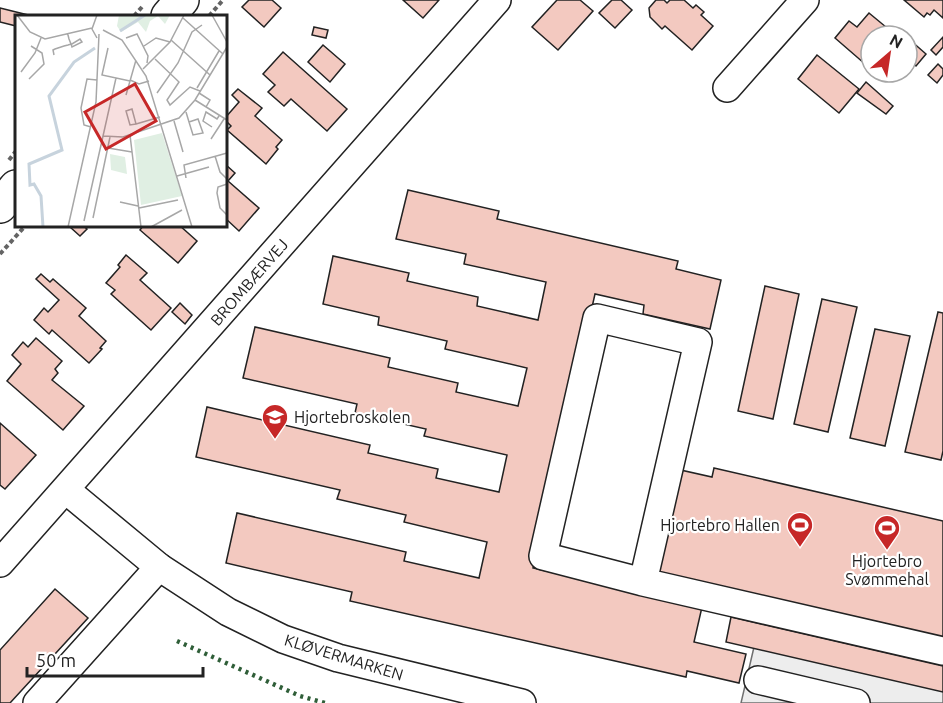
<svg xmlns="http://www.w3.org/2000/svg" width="943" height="703" viewBox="0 0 943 703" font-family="Ubuntu,sans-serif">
<rect width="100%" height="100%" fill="#fff"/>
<path fill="#ededed" stroke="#6f6f6f" stroke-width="1.5" d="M 754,647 L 943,691 L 943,703 L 741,703 Z"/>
<g fill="#f3c9c0" stroke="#222" stroke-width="1.5">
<path d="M 249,0 L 272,0 L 281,8 L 264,27 L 242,7 Z"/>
<path d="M 403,0 L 439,0 L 423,18 Z"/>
<path d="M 557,0 L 580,0 L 593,11 L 558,50 L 532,27 Z"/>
<path d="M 612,0 L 621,0 L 632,10 L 615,28 L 599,13 Z"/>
<path d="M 656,0 L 664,0 L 667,3 L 670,0 L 684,0 L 693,8 L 696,5 L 704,12 L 701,15 L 713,26 L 692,50 L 665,26 L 662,29 L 650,17 L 649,8 Z"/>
<path d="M 904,0 L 943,0 L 943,18 L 934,10 L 930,15 L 927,13 L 924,17 Z"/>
<path d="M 0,8 L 28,15 L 27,16 L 16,16 L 16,26 L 0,22 Z"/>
<path d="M 869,13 L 892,32 L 889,36 L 871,36 L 871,56 L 865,64 L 835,38 L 849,21 L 857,27 Z"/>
<path d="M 314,27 L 328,30 L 326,38 L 312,35 Z"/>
<path d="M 943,37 L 943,47 L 936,55 L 931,50 Z"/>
<path d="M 910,40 L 926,54 L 916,66 L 907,58 L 907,43 Z"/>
<path d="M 323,45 L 345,64 L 330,82 L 308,62 Z"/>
<path d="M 283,52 L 347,109 L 327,131 L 291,99 L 284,106 L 268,92 L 275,85 L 263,74 Z"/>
<path d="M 817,55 L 859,89 L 839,113 L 798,79 Z"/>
<path d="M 938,64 L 943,69 L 943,75 L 937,83 L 928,75 Z"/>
<path d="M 866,82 L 893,106 L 886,114 L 857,93 Z"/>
<path d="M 238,89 L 262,108 L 255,116 L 282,140 L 276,147 L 278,149 L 266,164 L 227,130 L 231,126 L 225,120 L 225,118 L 239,102 L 232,95 Z"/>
<path d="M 225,164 L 235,173 L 228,181 L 259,208 L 239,231 L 225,218 Z"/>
<path d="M 408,190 L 499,211 L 497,219 L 678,261 L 676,269 L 721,280 L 710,329 L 643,314 L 644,305 L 595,294 L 533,568 L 702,607 L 694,642 L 746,654 L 739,683 L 687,671 L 686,677 L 350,601 L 352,592 L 226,563 L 237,513 L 406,552 L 404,561 L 479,578 L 487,542 L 404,522 L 406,515 L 337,499 L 340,490 L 196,457 L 207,407 L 370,445 L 368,453 L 438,469 L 436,478 L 499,492 L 507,455 L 424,436 L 426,429 L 355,413 L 357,404 L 243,378 L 255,327 L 390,358 L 388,367 L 458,383 L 456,392 L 518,406 L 527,368 L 445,349 L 447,341 L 378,325 L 379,317 L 323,304 L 333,256 L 409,273 L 407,281 L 478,297 L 477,306 L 538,320 L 546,282 L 464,264 L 466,254 L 396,239 Z"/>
<path d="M 72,225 L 82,225 L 87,229 L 80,236 L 70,227 Z"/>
<path d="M 141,225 L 179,225 L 197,241 L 178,263 L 140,230 L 143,226 Z"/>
<path d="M 126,255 L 147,273 L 140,280 L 171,308 L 151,330 L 111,294 L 115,290 L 106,283 L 120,267 L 118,265 Z"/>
<path d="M 41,274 L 50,282 L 53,279 L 86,308 L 79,316 L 106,341 L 100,348 L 102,349 L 89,363 L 52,330 L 49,334 L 34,320 L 44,308 L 48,312 L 59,300 L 36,279 Z"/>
<path d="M 765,286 L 799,294 L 773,419 L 738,411 Z"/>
<path d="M 822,299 L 857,307 L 828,432 L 794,424 Z"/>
<path d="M 180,303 L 192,315 L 185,324 L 172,312 Z"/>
<path d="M 938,312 L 943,313 L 943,451 L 941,460 L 905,452 Z"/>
<path d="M 875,329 L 910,336 L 885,446 L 850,438 Z"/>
<path d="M 36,338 L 62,361 L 55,369 L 58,373 L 52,380 L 84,406 L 63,430 L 7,381 L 21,364 L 12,355 L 23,342 L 28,347 Z"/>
<path d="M 0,423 L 36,455 L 5,489 L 0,485 Z"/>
<path d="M 714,468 L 943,521 L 943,643 L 651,576 L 676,469 L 712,477 Z"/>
<path d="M 55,589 L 88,618 L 10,703 L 0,703 L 0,650 Z"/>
<path d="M 731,617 L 943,666 L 943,692 L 726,642 Z"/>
</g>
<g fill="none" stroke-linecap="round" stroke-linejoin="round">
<g stroke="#222" stroke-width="30">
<g id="minor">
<path d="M 727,88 L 805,0"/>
<path d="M 66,490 L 159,567 L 228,612 L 283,639 L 338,658 L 522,703"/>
<path d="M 0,563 L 497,0"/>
<path d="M 643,582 L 698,342 L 597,318 L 543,556 L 643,582 L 943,651"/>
<path d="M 758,680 L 856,703"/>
<path d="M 37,703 L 159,567"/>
</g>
</g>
<g stroke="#222" stroke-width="36">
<g id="major">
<path d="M 168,16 L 182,0"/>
<path d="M 0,206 L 16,187"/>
</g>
</g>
<g stroke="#646464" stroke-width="4" stroke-dasharray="4.5 3" stroke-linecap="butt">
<path d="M 134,16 L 142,7"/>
<path d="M 209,16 L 223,0"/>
<path d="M 9,160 L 16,151"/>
<path d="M 0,254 L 26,225"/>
</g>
<use href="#minor" stroke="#fff" stroke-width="27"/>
<use href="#major" stroke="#fff" stroke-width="33"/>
<path stroke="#2f5e38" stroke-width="4.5" stroke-dasharray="3 4.5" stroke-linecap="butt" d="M 177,641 L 300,696 L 325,703"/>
</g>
<defs>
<g id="school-pin" transform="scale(1.35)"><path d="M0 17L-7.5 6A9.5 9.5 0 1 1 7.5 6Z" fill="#c62828" stroke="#fff"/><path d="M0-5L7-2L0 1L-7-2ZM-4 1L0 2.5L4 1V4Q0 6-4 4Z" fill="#fff"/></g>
<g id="stadium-pin" transform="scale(1.35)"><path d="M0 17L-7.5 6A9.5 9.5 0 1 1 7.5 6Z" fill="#c62828" stroke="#fff"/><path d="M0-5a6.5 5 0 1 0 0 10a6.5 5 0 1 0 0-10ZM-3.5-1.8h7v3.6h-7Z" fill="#fff"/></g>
</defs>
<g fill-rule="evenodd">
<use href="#school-pin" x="275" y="417"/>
<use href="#stadium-pin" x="800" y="525"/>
<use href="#stadium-pin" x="887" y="528"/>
</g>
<g text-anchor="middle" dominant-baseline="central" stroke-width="4.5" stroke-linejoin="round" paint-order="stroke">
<g font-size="16" fill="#222" stroke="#fff">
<text transform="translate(249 282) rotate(-49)">BROMBÆRVEJ</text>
<text transform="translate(344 657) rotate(17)">KLØVERMARKEN</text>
</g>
<g font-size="16" fill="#222" stroke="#fff" text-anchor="start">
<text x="294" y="417">Hjortebroskolen</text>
<text x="780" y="525" text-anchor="end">Hjortebro Hallen</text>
<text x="887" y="561" text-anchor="middle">Hjortebro<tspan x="887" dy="18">Svømmehal</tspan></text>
</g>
</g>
<g transform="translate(15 15)">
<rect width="212" height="212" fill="#fff"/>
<path d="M 104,0 L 155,0 L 150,9 L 143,1 L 135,6 L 131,17 L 123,7 L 106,17 L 102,11 ZM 147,118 L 167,181 L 126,190 L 119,125 ZM 95,139 L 110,142 L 112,159 L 96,155 Z" fill="#e0efe3"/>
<path fill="none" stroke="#c7d3dd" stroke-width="3" d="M 105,16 L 130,0M 28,212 L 26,181 L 19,169 L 15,170 L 14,149 L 47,135 L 34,81 L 59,47 L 80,33"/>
<path fill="none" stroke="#a7a7a7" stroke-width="1.5" d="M 2,0 L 15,17 L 30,24 L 77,13M 82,0 L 77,14 L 82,23M 197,0 L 212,27M 168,3 L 208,39M 88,15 L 107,25 L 131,61 L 177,212M 111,23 L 122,19 L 133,41 L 132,48M 156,25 L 195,60M 129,31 L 141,23 L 155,27M 93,33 L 87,60 L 115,66M 39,40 L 38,35 L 40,34 L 49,31 L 53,30 L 56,29 L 57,29 L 65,24 L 67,27 L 57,32 L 56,29 L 54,24 L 53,20 L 52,19M 140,44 L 164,67 L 152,85 L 155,90 L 175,72 L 185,76M 128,54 L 155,27 L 169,0M 6,57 L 20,38 L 26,23M 14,64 L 29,49 L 27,38 L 16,31M 115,65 L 124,69 L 134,66M 182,73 L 204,36M 142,78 L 163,48 L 177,17 L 187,10M 184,78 L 195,85 L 191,92M 111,80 L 121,45M 180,85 L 212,105M 171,97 L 174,107 L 178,120 L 188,118 L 183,104 L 174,107M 159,106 L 168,137M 121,109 L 117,94 L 111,96 L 115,110 L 121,109 L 145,102M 76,112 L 69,110 L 66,93 L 72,64 L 82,65M 197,112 L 188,106 L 191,97 L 202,104 L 204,101M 115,120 L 126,212M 88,121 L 108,122 L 164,103 L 180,85 L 212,32M 196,124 L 209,104M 93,133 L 117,137M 200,141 L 205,157 L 212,164M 162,161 L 194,152M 171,163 L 169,150 L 212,138M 212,169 L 203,172 L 202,178 L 205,193 L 212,200M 105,187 L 123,191M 124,193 L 163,185M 78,203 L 95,122M 69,206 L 101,63M 53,212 L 81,87 L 84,19M 136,212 L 167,195"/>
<path fill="#c62828" fill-opacity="0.15" stroke="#c62828" stroke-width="3" d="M 120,69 L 141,106 L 91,134 L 70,97 Z"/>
<rect width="212" height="212" fill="none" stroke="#222" stroke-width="3"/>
</g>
<g transform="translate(889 54) rotate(29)"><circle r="28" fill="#ffffff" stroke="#a7a7a7" stroke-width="1.5"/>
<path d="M0-4.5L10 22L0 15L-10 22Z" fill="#c62828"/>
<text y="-9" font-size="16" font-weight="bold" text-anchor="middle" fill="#222222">N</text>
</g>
<path d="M27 667v9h176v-9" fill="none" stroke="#222222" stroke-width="3"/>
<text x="36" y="667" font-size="18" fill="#222222" stroke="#ffffff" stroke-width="4.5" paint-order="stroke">50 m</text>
</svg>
